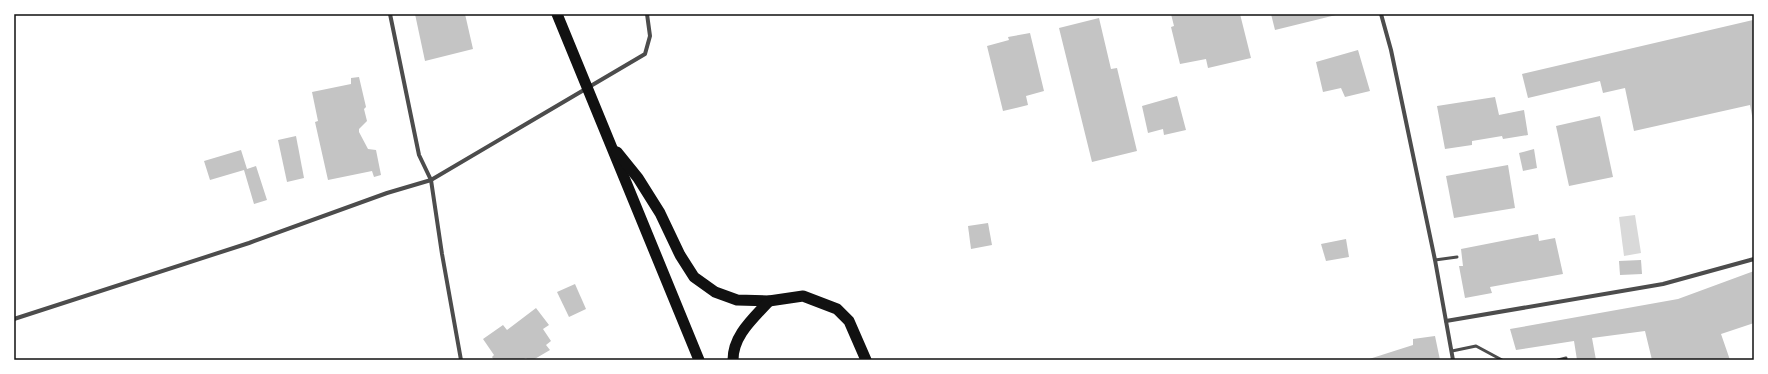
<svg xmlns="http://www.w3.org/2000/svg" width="1768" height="374" viewBox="0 0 1768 374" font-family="'Archivo Narrow',sans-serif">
<rect width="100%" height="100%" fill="#fff"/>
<path fill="#d9d9d9" d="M 1635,215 L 1641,253 L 1624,256 L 1619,217 Z"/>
<g fill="#c4c4c4">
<path d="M 415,14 L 465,14 L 473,49 L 425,61 Z"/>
<path d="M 1171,14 L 1240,14 L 1251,58 L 1208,68 L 1206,59 L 1180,64 L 1171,27 L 1174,26 Z"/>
<path d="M 1271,14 L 1336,14 L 1336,15 L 1275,30 Z"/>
<path d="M 1099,18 L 1111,69 L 1117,68 L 1137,151 L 1092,162 L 1059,28 Z"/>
<path d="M 1753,20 L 1754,126 L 1750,105 L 1634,131 L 1625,88 L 1603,93 L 1600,81 L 1528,98 L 1522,74 Z"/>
<path d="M 1030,33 L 1044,91 L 1026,96 L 1028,105 L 1003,111 L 987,46 L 1009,40 L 1008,37 Z"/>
<path d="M 1358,50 L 1370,91 L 1345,97 L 1341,88 L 1323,92 L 1316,62 Z"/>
<path d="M 359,77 L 366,107 L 364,109 L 367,121 L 359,129 L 359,132 L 368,149 L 376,150 L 381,175 L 374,177 L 372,171 L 328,180 L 315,122 L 318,121 L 312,92 L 351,84 L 351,78 Z"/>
<path d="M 1177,96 L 1186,130 L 1164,135 L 1163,129 L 1148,133 L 1142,106 Z"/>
<path d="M 1495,97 L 1499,115 L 1524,110 L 1528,135 L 1503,139 L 1502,136 L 1472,141 L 1472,145 L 1445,149 L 1437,106 Z"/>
<path d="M 1600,116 L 1613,177 L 1569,186 L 1556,126 Z"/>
<path d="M 296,136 L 304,178 L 287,182 L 278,140 Z"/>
<path d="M 1534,149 L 1537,168 L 1523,171 L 1519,153 Z"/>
<path d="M 241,150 L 247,169 L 256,166 L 267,200 L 254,204 L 244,170 L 210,180 L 204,161 Z"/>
<path d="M 1508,165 L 1515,208 L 1454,218 L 1446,176 Z"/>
<path d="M 988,223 L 992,245 L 971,249 L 968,226 Z"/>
<path d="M 1538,234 L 1539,241 L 1555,238 L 1563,274 L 1490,287 L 1492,293 L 1465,298 L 1459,266 L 1463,266 L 1461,249 Z"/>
<path d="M 1346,239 L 1349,257 L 1326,261 L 1321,244 Z"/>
<path d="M 1641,260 L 1642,274 L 1620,275 L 1619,261 Z"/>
<path d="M 1754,271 L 1754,323 L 1721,334 L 1730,360 L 1652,360 L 1645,331 L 1592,338 L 1596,360 L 1577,360 L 1574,341 L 1516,350 L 1510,329 L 1678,299 Z"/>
<path d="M 575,284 L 586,309 L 569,317 L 557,292 Z"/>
<path d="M 536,308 L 549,325 L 543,329 L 551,341 L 546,345 L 550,350 L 533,360 L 528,360 L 526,358 L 522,360 L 494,360 L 492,357 L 494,355 L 483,339 L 503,325 L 507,330 Z"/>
<path d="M 1435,336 L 1440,360 L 1366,360 L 1413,345 L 1413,339 Z"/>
</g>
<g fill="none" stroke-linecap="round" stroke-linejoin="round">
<g stroke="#4c4c4c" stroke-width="3">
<path d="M 1435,260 L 1457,257"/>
<path d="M 1452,351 L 1476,346 L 1502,360"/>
<path d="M 1558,360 L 1566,358"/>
</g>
<g stroke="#4c4c4c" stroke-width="4">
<path d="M 390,14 L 419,155 L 431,180 L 442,254 L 461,360"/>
<path d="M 1381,14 L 1391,50 L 1435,260 L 1453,360"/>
<path d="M 14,319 L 249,243 L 387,193 L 431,180 L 645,54 L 650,36 L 647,14"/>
<path d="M 1446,321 L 1663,284 L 1754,259"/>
</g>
<g stroke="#111" stroke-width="11">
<path d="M 557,14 L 699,360"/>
<path d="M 617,152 L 638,178 L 660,213 L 680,255 L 694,277 L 715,292 L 737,300 L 769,301 L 803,296 L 837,309 L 849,321 L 866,360"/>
<path d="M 733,360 C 733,335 754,318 769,301"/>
</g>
</g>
<rect width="1768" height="374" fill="none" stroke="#ffffff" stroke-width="30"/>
<rect x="15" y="15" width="1738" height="344" fill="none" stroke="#111" stroke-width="1.5"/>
</svg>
